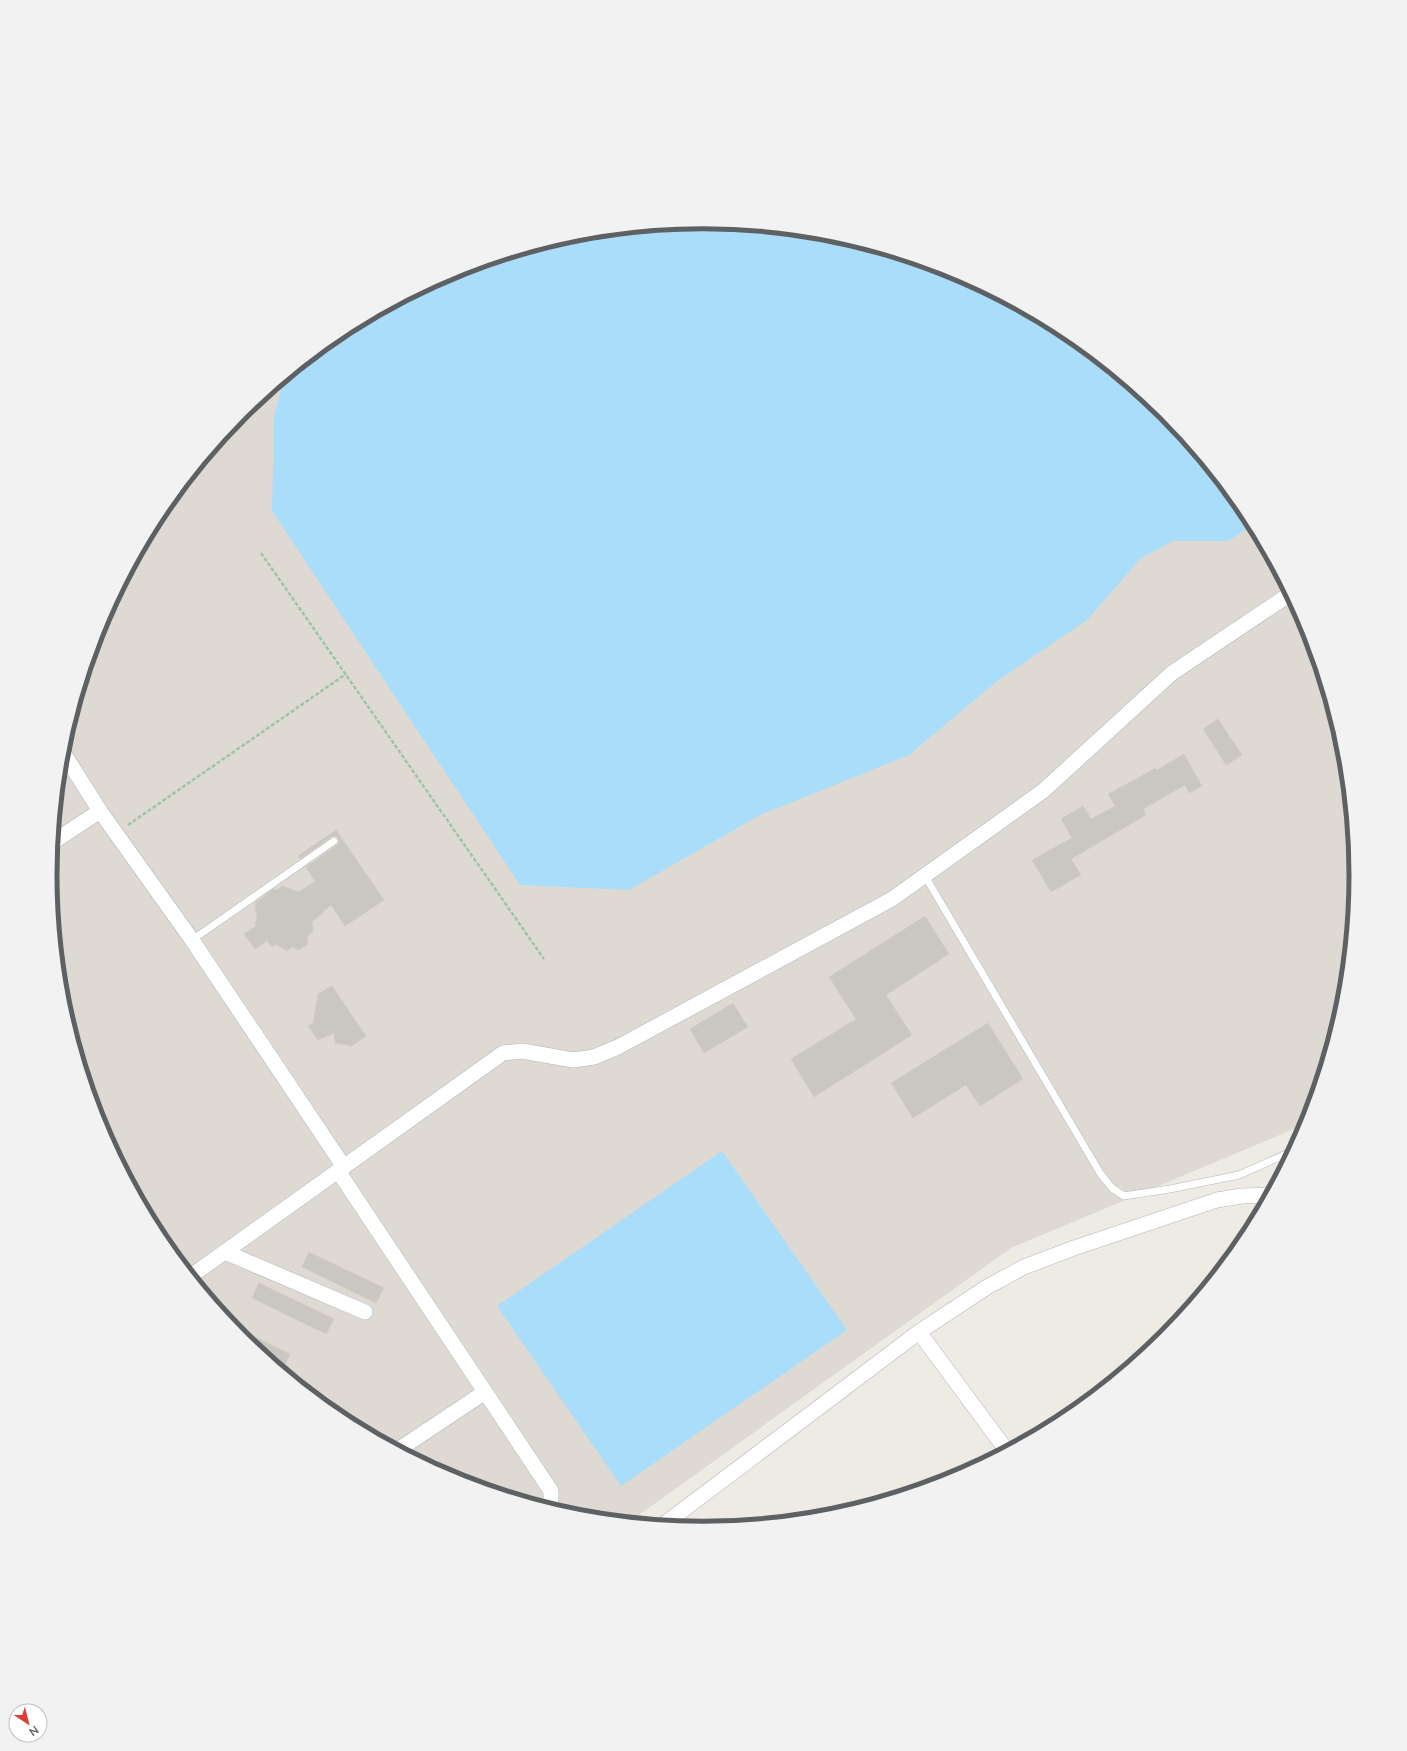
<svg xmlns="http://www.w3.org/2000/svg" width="1407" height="1751" viewBox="0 0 1407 1751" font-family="Lato,sans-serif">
<rect width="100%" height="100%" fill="#eeebe5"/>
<path fill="#dedad3" d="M 704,222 L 831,235 L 954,272 L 1067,332 L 1166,414 L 1247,513 L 1307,626 L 1344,748 L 1357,876 L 1344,1003 L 1308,1123 L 1011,1248 L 629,1522 L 576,1516 L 453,1479 L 340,1419 L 241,1337 L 160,1238 L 100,1125 L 63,1003 L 50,875 L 63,748 L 100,625 L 160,512 L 242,413 L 341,332 L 454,272 L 576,235 Z"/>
<g fill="#aaddf9">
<path d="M 704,222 L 831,235 L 954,272 L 1067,332 L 1166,414 L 1247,513 L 1253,525 L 1228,541 L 1173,541 L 1141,558 L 1087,620 L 996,682 L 909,755 L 760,815 L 629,890 L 520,885 L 272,511 L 274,417 L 284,378 L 341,332 L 454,272 L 576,235 Z"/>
<path d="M 722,1151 L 847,1330 L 621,1486 L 497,1306 Z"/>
</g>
<g fill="#cac6c1" stroke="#d3cdc4">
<path d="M 1218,719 L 1242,755 L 1226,765 L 1203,729 Z"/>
<path d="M 1184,754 L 1202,786 L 1189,793 L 1185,785 L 1143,809 L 1146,815 L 1071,859 L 1081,875 L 1051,892 L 1032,860 L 1072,838 L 1061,819 L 1083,806 L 1091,819 L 1115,806 L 1108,794 L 1156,768 L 1157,770 Z"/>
<path d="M 336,830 L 384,900 L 345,926 L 331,905 L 312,922 L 313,932 L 307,937 L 308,944 L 299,950 L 292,947 L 287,951 L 275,944 L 272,947 L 267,941 L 255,949 L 244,934 L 256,926 L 255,923 L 257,921 L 255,903 L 274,889 L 277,890 L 282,886 L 299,892 L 315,881 L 306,867 L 337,845 L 339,843 L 338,838 L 336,836 L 331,837 L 300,859 L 298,856 Z"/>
<path d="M 925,916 L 949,954 L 886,995 L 912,1035 L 814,1097 L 791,1059 L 856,1019 L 829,977 Z"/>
<path d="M 332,986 L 366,1036 L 352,1046 L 335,1043 L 334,1033 L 318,1040 L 308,1026 L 313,1023 L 318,994 Z"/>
<path d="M 733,1003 L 748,1027 L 704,1053 L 690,1029 Z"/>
<path d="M 988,1023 L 1023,1079 L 980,1106 L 966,1085 L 913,1118 L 891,1083 Z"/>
<path d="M 309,1252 L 384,1288 L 376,1303 L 302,1267 Z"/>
<path d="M 259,1283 L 334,1319 L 326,1334 L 252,1298 Z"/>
<path d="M 237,1328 L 290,1354 L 283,1369 L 274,1364 L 241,1337 L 235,1330 Z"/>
</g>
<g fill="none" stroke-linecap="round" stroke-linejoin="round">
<g stroke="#b2b6b9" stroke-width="8">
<g id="service">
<path d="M 925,876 L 1100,1173 L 1112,1188 L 1124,1196 L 1170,1189 L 1239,1175 L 1293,1151"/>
<path d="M 192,940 L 334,841"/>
</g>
</g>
<g stroke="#b2b6b9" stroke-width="16">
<g id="minor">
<path d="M 62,751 L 100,811 L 192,940 L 344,1167"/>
<path d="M 53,842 L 100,811"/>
<path d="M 338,1171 L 551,1491 L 551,1499 L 547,1508"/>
<path d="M 225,1252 L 365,1312"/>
<path d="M 191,1276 L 503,1053 L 522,1051 L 573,1060 L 594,1057 L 618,1047 L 892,899 L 1043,791 L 1172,673 L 1290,594"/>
<path d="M 919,1332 L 1007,1451"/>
<path d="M 398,1450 L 485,1392"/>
<path d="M 663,1525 L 919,1332 L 987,1287 L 1024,1267 L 1074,1248 L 1217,1200 L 1242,1196 L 1270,1195"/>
</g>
</g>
<g stroke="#9dc5a5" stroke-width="2.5" stroke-dasharray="4 2" stroke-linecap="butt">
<path d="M 261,553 L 544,959"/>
<path d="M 128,825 L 346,674"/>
</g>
<use href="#service" stroke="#fff" stroke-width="7"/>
<use href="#minor" stroke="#fff" stroke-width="15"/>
</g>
<path d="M0 0H1407V1751H0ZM57 875a646 646 0 1 1 1292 0a646 646 0 1 1-1292 0Z" fill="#f2f2f3" fill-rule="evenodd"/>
<path fill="none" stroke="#5d6164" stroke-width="5" d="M57 875a646 646 0 1 1 1292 0a646 646 0 1 1-1292 0Z"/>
<g transform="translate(28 1723) rotate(144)"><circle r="19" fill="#ffffff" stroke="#bec0c1"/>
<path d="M0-3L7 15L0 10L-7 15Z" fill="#de3c3b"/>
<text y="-6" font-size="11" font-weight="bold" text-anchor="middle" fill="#5d6164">N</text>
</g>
</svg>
